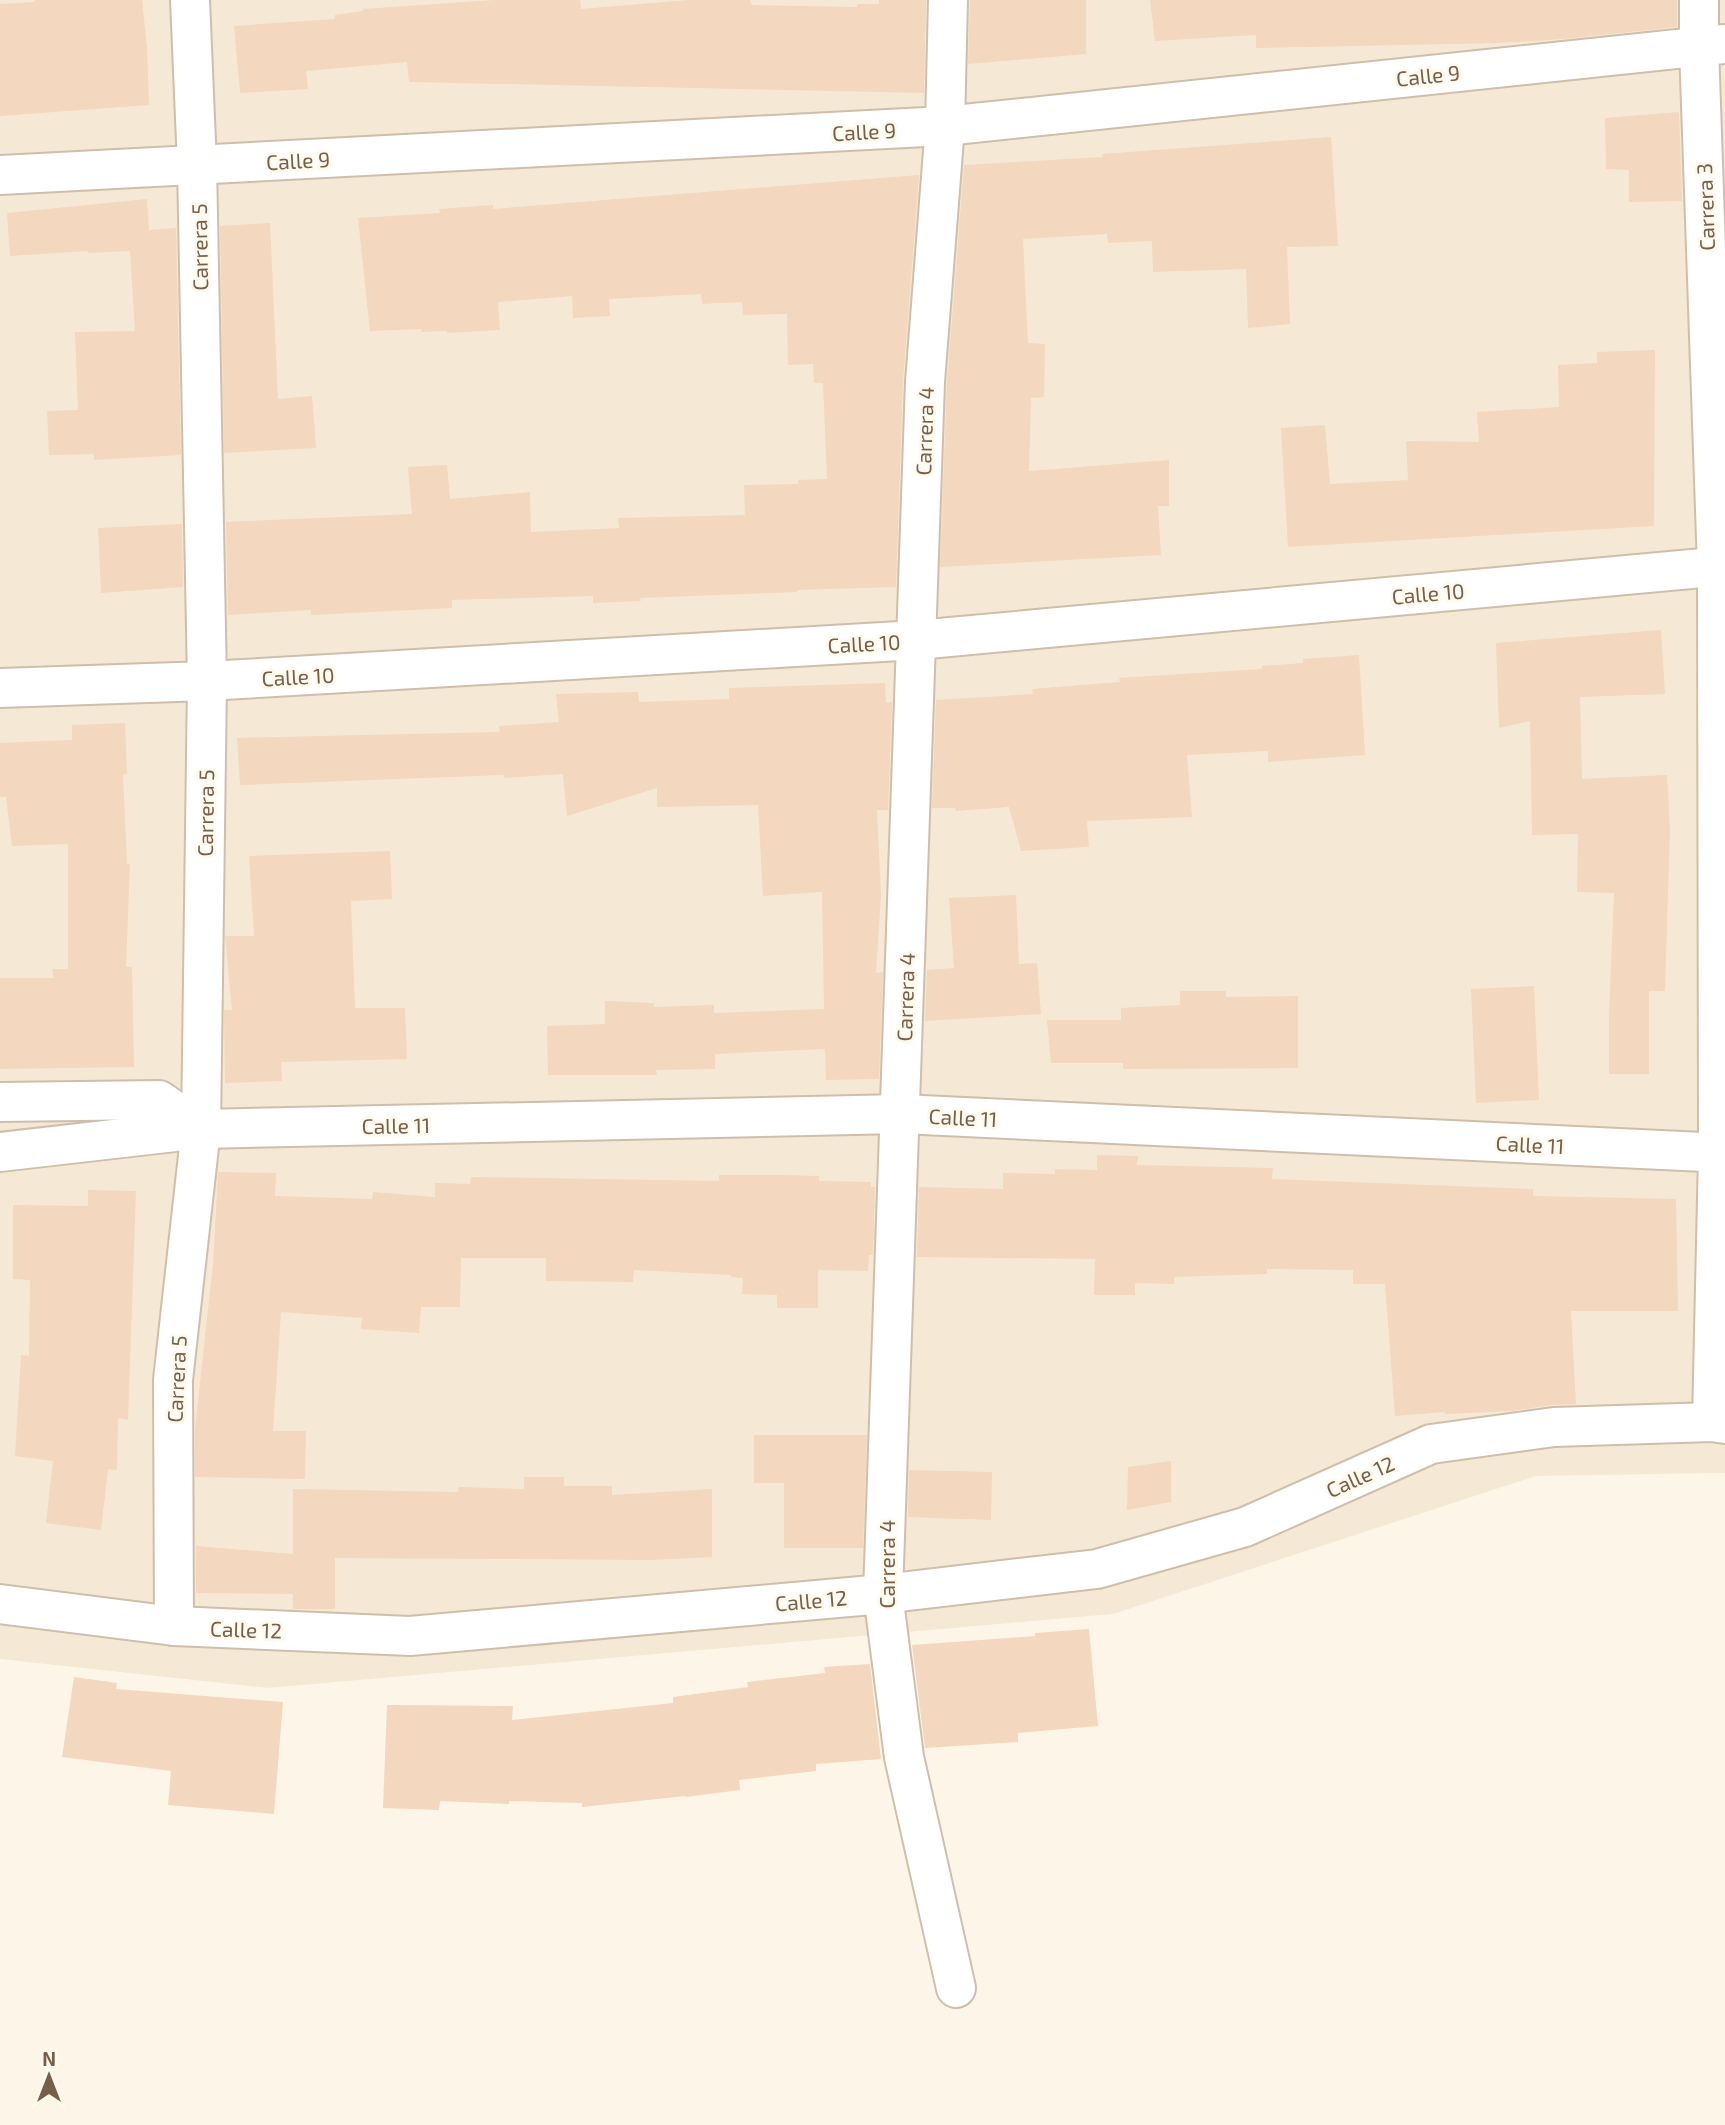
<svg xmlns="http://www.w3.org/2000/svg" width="1725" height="2125" viewBox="0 0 1725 2125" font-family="'Exo 2',sans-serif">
<rect width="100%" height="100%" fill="#fdf6e8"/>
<path fill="#f5e9d6" d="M 0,0 L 1725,0 L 1725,1473 L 1536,1476 L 1113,1614 L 268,1688 L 0,1659 Z"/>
<g fill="#f3d7be">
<path d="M 35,0 L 142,0 L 147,48 L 149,105 L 0,116 L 0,4 L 35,2 Z"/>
<path d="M 494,0 L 580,0 L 581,9 L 688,0 L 750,0 L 751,5 L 857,7 L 857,4 L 879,4 L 879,0 L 926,0 L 924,93 L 409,82 L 407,62 L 306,71 L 308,89 L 240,93 L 234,26 L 335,19 L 335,15 L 363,11 L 363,9 Z"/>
<path d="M 970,0 L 1086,0 L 1086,54 L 968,64 Z"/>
<path d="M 1150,0 L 1677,0 L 1677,27 L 1563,39 L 1499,43 L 1256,48 L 1256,35 L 1155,41 Z"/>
<path d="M 1679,112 L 1682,201 L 1629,202 L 1629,170 L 1606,169 L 1605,118 Z"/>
<path d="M 1331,137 L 1338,246 L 1287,247 L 1290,324 L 1248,328 L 1246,269 L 1153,272 L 1152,241 L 1108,243 L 1107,234 L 1023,239 L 1028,343 L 1045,344 L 1044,397 L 1031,398 L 1029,471 L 1169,460 L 1169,506 L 1158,506 L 1161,555 L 940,567 L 947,383 L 964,165 L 1103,157 L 1102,154 Z"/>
<path d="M 919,175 L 903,381 L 896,587 L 797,590 L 797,592 L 640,598 L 641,601 L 593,603 L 593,596 L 452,600 L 452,608 L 311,615 L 311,610 L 228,615 L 226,522 L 412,514 L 408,467 L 447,465 L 450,499 L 530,492 L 531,532 L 619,528 L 618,518 L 745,515 L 744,485 L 798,484 L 798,480 L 827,479 L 823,383 L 814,383 L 813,364 L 788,365 L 787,314 L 743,315 L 742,302 L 702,304 L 701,294 L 609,299 L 610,316 L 573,318 L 572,296 L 498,302 L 500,330 L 447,333 L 447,331 L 421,332 L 421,329 L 370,331 L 358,218 L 440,213 L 439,209 L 493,205 L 493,209 Z"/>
<path d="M 147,199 L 149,230 L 176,228 L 181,455 L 94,460 L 94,454 L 49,455 L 47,411 L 78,410 L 75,332 L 135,331 L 130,251 L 88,253 L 88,251 L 10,256 L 7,213 Z"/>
<path d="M 270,223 L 278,399 L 312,396 L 316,448 L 224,453 L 220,226 Z"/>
<path d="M 1655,350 L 1654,526 L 1288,547 L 1281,428 L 1325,425 L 1330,484 L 1408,480 L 1406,441 L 1479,442 L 1477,412 L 1559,407 L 1558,365 L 1597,363 L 1597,352 Z"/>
<path d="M 182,524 L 183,587 L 101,593 L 98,528 Z"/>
<path d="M 1661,630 L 1665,694 L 1580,697 L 1582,779 L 1667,775 L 1670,829 L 1665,991 L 1649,991 L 1649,1074 L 1609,1074 L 1609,1015 L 1614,893 L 1577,892 L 1578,834 L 1532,835 L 1530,721 L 1499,728 L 1496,643 Z"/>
<path d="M 1359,655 L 1365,755 L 1268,762 L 1268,751 L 1187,755 L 1192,817 L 1087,821 L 1089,847 L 1021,851 L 1009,807 L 956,811 L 955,808 L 932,808 L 936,700 L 1033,694 L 1032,689 L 1120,682 L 1119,678 L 1262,669 L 1262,666 L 1303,663 L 1303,659 Z"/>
<path d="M 885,683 L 886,703 L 892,702 L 888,810 L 877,810 L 881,895 L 876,973 L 883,972 L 879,1079 L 826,1080 L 825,1049 L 715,1054 L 715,1069 L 656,1070 L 657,1075 L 548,1075 L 547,1026 L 605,1024 L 605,1001 L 654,1003 L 654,1007 L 714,1005 L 714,1013 L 824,1009 L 822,892 L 763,896 L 758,805 L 657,807 L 657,788 L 567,816 L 563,774 L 504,778 L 503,775 L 240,785 L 237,738 L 500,732 L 499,726 L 559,722 L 556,694 L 638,692 L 639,702 L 729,699 L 729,688 Z"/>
<path d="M 125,723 L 127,774 L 123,775 L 127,864 L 130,864 L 126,967 L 132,967 L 134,1067 L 0,1069 L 0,978 L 54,978 L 52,969 L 68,969 L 68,844 L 12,846 L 6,797 L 0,797 L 0,743 L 72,740 L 72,725 Z"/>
<path d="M 390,851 L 392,899 L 351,901 L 355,1008 L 405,1008 L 407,1059 L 281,1062 L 282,1081 L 225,1083 L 224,1010 L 232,1010 L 225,936 L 254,936 L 249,856 Z"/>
<path d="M 1016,895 L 1019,964 L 1037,963 L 1041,1014 L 925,1021 L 927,970 L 954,968 L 949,898 Z"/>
<path d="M 1534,986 L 1539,1100 L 1476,1103 L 1471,989 Z"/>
<path d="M 1180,991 L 1226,991 L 1226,997 L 1298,996 L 1298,1068 L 1123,1069 L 1123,1063 L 1051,1063 L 1047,1020 L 1121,1020 L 1121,1008 L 1180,1005 Z"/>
<path d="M 1097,1155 L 1138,1156 L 1137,1165 L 1273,1168 L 1272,1179 L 1533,1189 L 1533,1196 L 1676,1199 L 1678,1311 L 1571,1311 L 1576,1404 L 1551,1405 L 1512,1411 L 1445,1414 L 1445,1412 L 1395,1416 L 1385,1284 L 1353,1284 L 1353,1270 L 1267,1269 L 1267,1274 L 1174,1277 L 1174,1284 L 1135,1283 L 1135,1295 L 1094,1295 L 1095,1259 L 917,1257 L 919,1187 L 1003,1189 L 1003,1173 L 1055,1174 L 1055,1169 L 1097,1170 Z"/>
<path d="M 218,1172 L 276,1173 L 275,1196 L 372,1199 L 373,1192 L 435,1197 L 435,1183 L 470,1184 L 471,1177 L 719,1181 L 719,1175 L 780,1175 L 819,1176 L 819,1181 L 871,1182 L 871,1187 L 875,1187 L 873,1255 L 869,1255 L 868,1271 L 818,1270 L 818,1308 L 777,1308 L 777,1295 L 742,1294 L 743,1278 L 731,1277 L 731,1275 L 634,1270 L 633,1282 L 546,1281 L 546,1258 L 461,1258 L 460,1307 L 421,1307 L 419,1333 L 361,1329 L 362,1318 L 281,1312 L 273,1431 L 306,1431 L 305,1479 L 195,1477 L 195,1428 L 213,1264 Z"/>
<path d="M 88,1190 L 136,1191 L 128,1420 L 118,1418 L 117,1470 L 108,1469 L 101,1530 L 46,1523 L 53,1461 L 15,1456 L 21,1355 L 29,1356 L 30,1280 L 13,1279 L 13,1205 L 88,1206 Z"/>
<path d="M 754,1435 L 867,1435 L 863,1548 L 784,1548 L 784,1483 L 754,1483 Z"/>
<path d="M 1171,1461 L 1171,1502 L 1127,1510 L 1128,1467 Z"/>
<path d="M 909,1470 L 992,1472 L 991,1520 L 908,1517 Z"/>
<path d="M 524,1477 L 564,1477 L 564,1486 L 612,1486 L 612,1495 L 712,1489 L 712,1557 L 651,1560 L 335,1558 L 335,1609 L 293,1609 L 293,1594 L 196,1593 L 196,1546 L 293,1554 L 293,1489 L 458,1492 L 459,1487 L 524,1489 Z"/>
<path d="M 1089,1629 L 1098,1726 L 1018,1733 L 1018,1742 L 925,1748 L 912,1645 L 1035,1636 L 1035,1633 Z"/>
<path d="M 870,1664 L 881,1759 L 816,1764 L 816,1771 L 739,1780 L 740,1790 L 686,1797 L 685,1796 L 582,1807 L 582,1803 L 509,1801 L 509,1804 L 440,1801 L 439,1810 L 383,1808 L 387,1705 L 513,1706 L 512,1720 L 673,1703 L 673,1697 L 748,1687 L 747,1682 L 825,1673 L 824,1667 Z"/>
<path d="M 74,1677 L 117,1683 L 116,1689 L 283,1702 L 274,1814 L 168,1805 L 171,1771 L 62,1757 Z"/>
</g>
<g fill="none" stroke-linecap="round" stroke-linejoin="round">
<g stroke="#cfbeac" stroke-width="42">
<g id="minor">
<path d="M 948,0 L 945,126 L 925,382 L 883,1594 L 904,1757 L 956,1988"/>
<path d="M 1699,0 L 1699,47 L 1717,567 L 1718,1153 L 1712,1422"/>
<path d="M 0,175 L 945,126 L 1725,44"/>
<path d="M 0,688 L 207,681 L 917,640 L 1725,566"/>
<path d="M 0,1102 L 159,1100 L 201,1129"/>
<path d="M 0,1152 L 201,1129 L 901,1114 L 1725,1153"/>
<path d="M 0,1604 L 174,1626 L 410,1636 L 883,1594 L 1097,1569 L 1245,1527 L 1431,1444 L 1554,1427 L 1712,1422 L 1725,1424"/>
<path d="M 174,1626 L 173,1380 L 201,1129 L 207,681 L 197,165 L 190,0"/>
</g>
</g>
<use href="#minor" stroke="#fff" stroke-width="38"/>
</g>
<g text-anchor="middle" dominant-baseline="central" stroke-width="6" stroke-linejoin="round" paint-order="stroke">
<g font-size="21" fill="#785e4a" stroke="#fffaee">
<text transform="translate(1428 75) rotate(-6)">Calle 9</text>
<text transform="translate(864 131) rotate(-3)">Calle 9</text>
<text transform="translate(298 160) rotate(-3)">Calle 9</text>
<text transform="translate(1705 207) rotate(-92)">Carrera 3</text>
<text transform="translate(199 247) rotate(-91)">Carrera 5</text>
<text transform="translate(924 431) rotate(-88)">Carrera 4</text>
<text transform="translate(1428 593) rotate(-5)">Calle 10</text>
<text transform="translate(864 643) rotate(-3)">Calle 10</text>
<text transform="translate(298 676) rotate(-3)">Calle 10</text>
<text transform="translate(205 813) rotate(-89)">Carrera 5</text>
<text transform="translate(905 997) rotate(-88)">Carrera 4</text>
<text transform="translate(963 1117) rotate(3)">Calle 11</text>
<text transform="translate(396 1125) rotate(-1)">Calle 11</text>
<text transform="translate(1530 1144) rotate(3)">Calle 11</text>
<text transform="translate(176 1379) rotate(-87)">Carrera 5</text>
<text transform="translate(1360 1476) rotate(-24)">Calle 12</text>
<text transform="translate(886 1564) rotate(-90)">Carrera 4</text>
<text transform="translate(811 1600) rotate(-5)">Calle 12</text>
<text transform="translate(246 1629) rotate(2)">Calle 12</text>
</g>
</g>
<g transform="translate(49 2076)" stroke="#fffaee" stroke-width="5" paint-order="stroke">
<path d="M0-5L12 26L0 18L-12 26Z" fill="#785e4a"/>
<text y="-10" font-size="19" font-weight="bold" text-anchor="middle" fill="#785e4a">N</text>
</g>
</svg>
